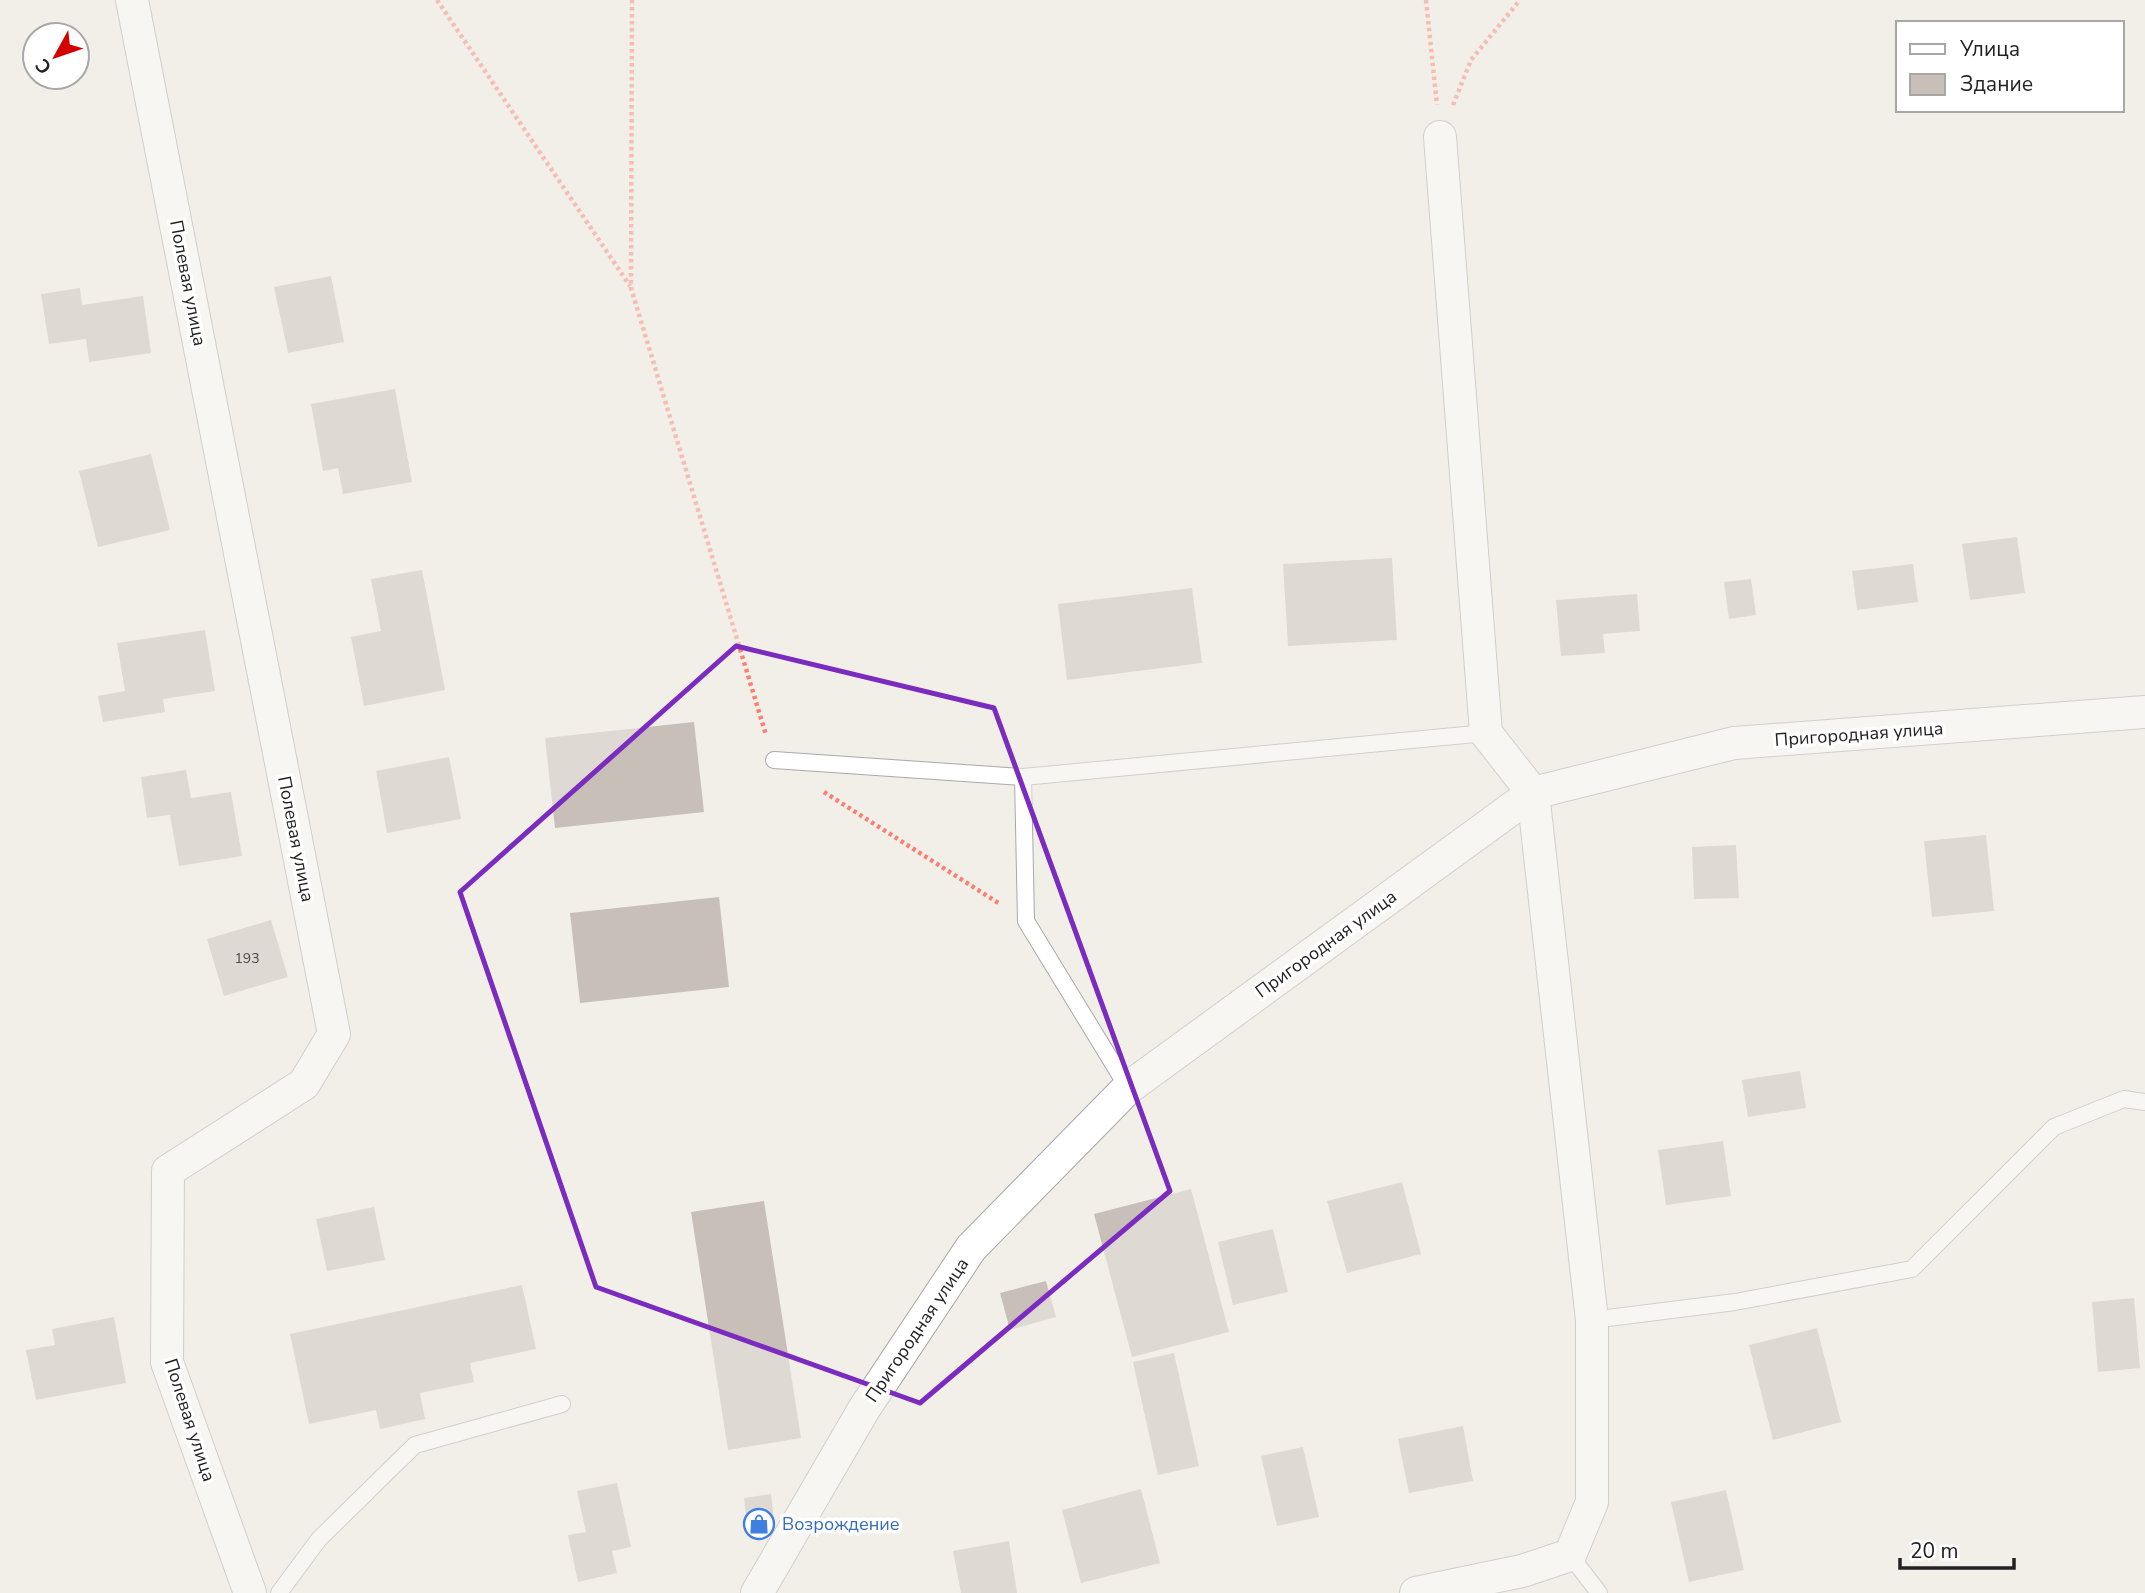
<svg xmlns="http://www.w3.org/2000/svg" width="2145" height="1593" viewBox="0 0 2145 1593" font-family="'Nunito Sans',sans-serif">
<rect width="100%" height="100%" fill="#f2efe9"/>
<g fill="#c7bfb8">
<path d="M 331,276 L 344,342 L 288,353 L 274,287 Z"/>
<path d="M 80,288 L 82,305 L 143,296 L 151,353 L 89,362 L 86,339 L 49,344 L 41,294 Z"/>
<path d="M 395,389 L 412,482 L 343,494 L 338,468 L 323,471 L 311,404 Z"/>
<path d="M 151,454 L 170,530 L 98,547 L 79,471 Z"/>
<path d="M 2017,537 L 2025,593 L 1970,600 L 1962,544 Z"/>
<path d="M 1392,558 L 1397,640 L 1288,646 L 1283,564 Z"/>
<path d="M 1913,564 L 1918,602 L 1857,610 L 1852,571 Z"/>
<path d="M 422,570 L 445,690 L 364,706 L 351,637 L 381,631 L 371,579 Z"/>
<path d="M 1751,579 L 1756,615 L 1729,619 L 1724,582 Z"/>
<path d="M 1192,588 L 1202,663 L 1067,680 L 1058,604 Z"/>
<path d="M 1637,594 L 1640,631 L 1603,634 L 1605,653 L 1561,656 L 1556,600 Z"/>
<path d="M 205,630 L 215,691 L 163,699 L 165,712 L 103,722 L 98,696 L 125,691 L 117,643 Z"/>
<path d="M 694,722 L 704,812 L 555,828 L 545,738 Z"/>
<path d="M 449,757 L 461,819 L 387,833 L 376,771 Z"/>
<path d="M 186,770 L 191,798 L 231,792 L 242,856 L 179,866 L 170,815 L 147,818 L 141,777 Z"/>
<path d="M 1986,835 L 1994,911 L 1932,917 L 1924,841 Z"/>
<path d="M 1736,845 L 1739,898 L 1694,899 L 1692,847 Z"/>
<path d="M 719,897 L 729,987 L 580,1003 L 570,913 Z"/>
<path d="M 271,920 L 288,977 L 224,996 L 207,939 Z"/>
<path d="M 1800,1071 L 1806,1108 L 1748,1117 L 1742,1080 Z"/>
<path d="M 1723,1141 L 1731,1196 L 1666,1205 L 1658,1150 Z"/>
<path d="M 1402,1182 L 1421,1254 L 1347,1273 L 1327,1201 Z"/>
<path d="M 1191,1189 L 1229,1332 L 1132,1357 L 1094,1214 Z"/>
<path d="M 764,1201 L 801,1438 L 728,1450 L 691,1212 Z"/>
<path d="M 374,1207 L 385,1260 L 327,1271 L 316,1219 Z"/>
<path d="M 1273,1229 L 1288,1292 L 1233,1305 L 1218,1242 Z"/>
<path d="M 1046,1281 L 1056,1317 L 1010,1330 L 1000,1293 Z"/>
<path d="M 522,1285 L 536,1349 L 470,1363 L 474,1382 L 420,1393 L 425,1419 L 380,1429 L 376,1410 L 309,1424 L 290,1334 Z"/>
<path d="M 2134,1298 L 2140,1368 L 2098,1372 L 2092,1302 Z"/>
<path d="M 114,1317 L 126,1383 L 36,1400 L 26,1350 L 55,1345 L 52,1329 Z"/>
<path d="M 1817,1328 L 1841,1422 L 1773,1440 L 1749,1345 Z"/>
<path d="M 1174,1353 L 1199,1466 L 1158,1475 L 1133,1362 Z"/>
<path d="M 1463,1426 L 1473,1481 L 1409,1493 L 1398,1439 Z"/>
<path d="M 1303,1447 L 1319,1517 L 1277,1526 L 1261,1456 Z"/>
<path d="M 617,1483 L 631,1547 L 612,1551 L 617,1573 L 578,1582 L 568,1535 L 586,1532 L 577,1491 Z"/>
<path d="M 1141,1489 L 1160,1563 L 1081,1583 L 1062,1510 Z"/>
<path d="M 1726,1490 L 1744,1570 L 1689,1582 L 1671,1502 Z"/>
<path d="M 771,1494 L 775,1527 L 748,1531 L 744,1498 Z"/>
<path d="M 1009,1541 L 1017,1593 L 961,1593 L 953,1551 Z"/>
</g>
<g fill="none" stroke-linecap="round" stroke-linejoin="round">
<g stroke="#a9a9a9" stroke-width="18">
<g id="lane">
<path d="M 774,760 L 1023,777 L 1486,733"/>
<path d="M 1023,777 L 1026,921 L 1128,1088"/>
<path d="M 1592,1320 L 1735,1302 L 1912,1269 L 2054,1127 L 2124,1099 L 2145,1102"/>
<path d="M 1570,1555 L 1599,1593"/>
<path d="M 279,1593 L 319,1539 L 415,1445 L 562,1404"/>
</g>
</g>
<g stroke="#a9a9a9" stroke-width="34">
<g id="street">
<path d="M 132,0 L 334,1034 L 304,1084 L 168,1171 L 167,1362 L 250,1593"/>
<path d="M 757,1593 L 864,1409 L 971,1248 L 1128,1088 L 1533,793 L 1734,743 L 2145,712"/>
<path d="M 1416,1593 L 1522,1571 L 1570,1555 L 1592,1502 L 1592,1320 L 1533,793 L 1486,733 L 1440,137"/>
</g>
</g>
<g stroke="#fa8072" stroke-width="4.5" stroke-dasharray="3.5 3.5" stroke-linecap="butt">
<path d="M 437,0 L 630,286"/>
<path d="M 632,0 L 631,288 L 766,735"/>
<path d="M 1426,0 L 1437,105"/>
<path d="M 1453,105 L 1471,60 L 1520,0"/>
<path d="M 824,792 L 1000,904"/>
</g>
<use href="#lane" stroke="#fff" stroke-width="16"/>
<use href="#street" stroke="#fff" stroke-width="32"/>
</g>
<path d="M0 0H2145V1593H0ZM 736,646 L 994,708 L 1170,1191 L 920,1403 L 596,1287 L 460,892 Z" fill="#f2efe9" fill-opacity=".55" fill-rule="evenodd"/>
<path fill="none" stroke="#7b2cbf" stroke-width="5" stroke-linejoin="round" d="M 736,646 L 994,708 L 1170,1191 L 920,1403 L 596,1287 L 460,892 Z"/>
<defs>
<g id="shop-ring" transform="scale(1.575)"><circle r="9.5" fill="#fff" stroke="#3f7fe0" stroke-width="1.5"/><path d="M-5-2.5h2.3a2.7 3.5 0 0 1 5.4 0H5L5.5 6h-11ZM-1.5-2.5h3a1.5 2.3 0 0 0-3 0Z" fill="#3f7fe0"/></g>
</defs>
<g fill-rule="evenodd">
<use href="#shop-ring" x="759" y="1524"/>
</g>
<g text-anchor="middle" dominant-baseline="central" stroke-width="7" stroke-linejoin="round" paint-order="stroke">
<g font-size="14" fill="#4b4948">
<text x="247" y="958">193</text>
</g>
<g font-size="18" fill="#222" stroke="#fff">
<text transform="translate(188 283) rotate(79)">Полевая улица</text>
<text transform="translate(1859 734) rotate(-4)">Пригородная улица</text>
<text transform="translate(296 839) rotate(79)">Полевая улица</text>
<text transform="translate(1326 944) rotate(-36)">Пригородная улица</text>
<text transform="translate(917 1330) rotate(-56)">Пригородная улица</text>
<text transform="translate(190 1420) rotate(72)">Полевая улица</text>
</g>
<g font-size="18" fill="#366cbe" stroke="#fff" text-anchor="start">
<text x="782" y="1524">Возрождение</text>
</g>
</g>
<rect x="1896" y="21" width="228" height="91" fill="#ffffff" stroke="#a7a7a7" stroke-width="2"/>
<rect x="1910" y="44" width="35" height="10" fill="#ffffff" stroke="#a7a7a7" stroke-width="2"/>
<text x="1960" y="56" font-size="21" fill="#222222">Улица</text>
<rect x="1910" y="74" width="35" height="21" fill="#c7bfb8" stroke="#a7a7a7" stroke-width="2"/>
<text x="1960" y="91" font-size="21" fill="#222222">Здание</text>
<g transform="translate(56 56) rotate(230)"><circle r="33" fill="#ffffff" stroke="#a7a7a7" stroke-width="2"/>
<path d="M0-5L12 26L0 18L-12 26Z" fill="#d40000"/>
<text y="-10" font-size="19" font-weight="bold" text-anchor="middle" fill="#222222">С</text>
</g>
<path d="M1900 1558v10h114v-10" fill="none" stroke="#222222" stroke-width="3.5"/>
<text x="1910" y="1558" font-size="21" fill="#222222" stroke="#ffffff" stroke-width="5" paint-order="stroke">20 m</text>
</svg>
